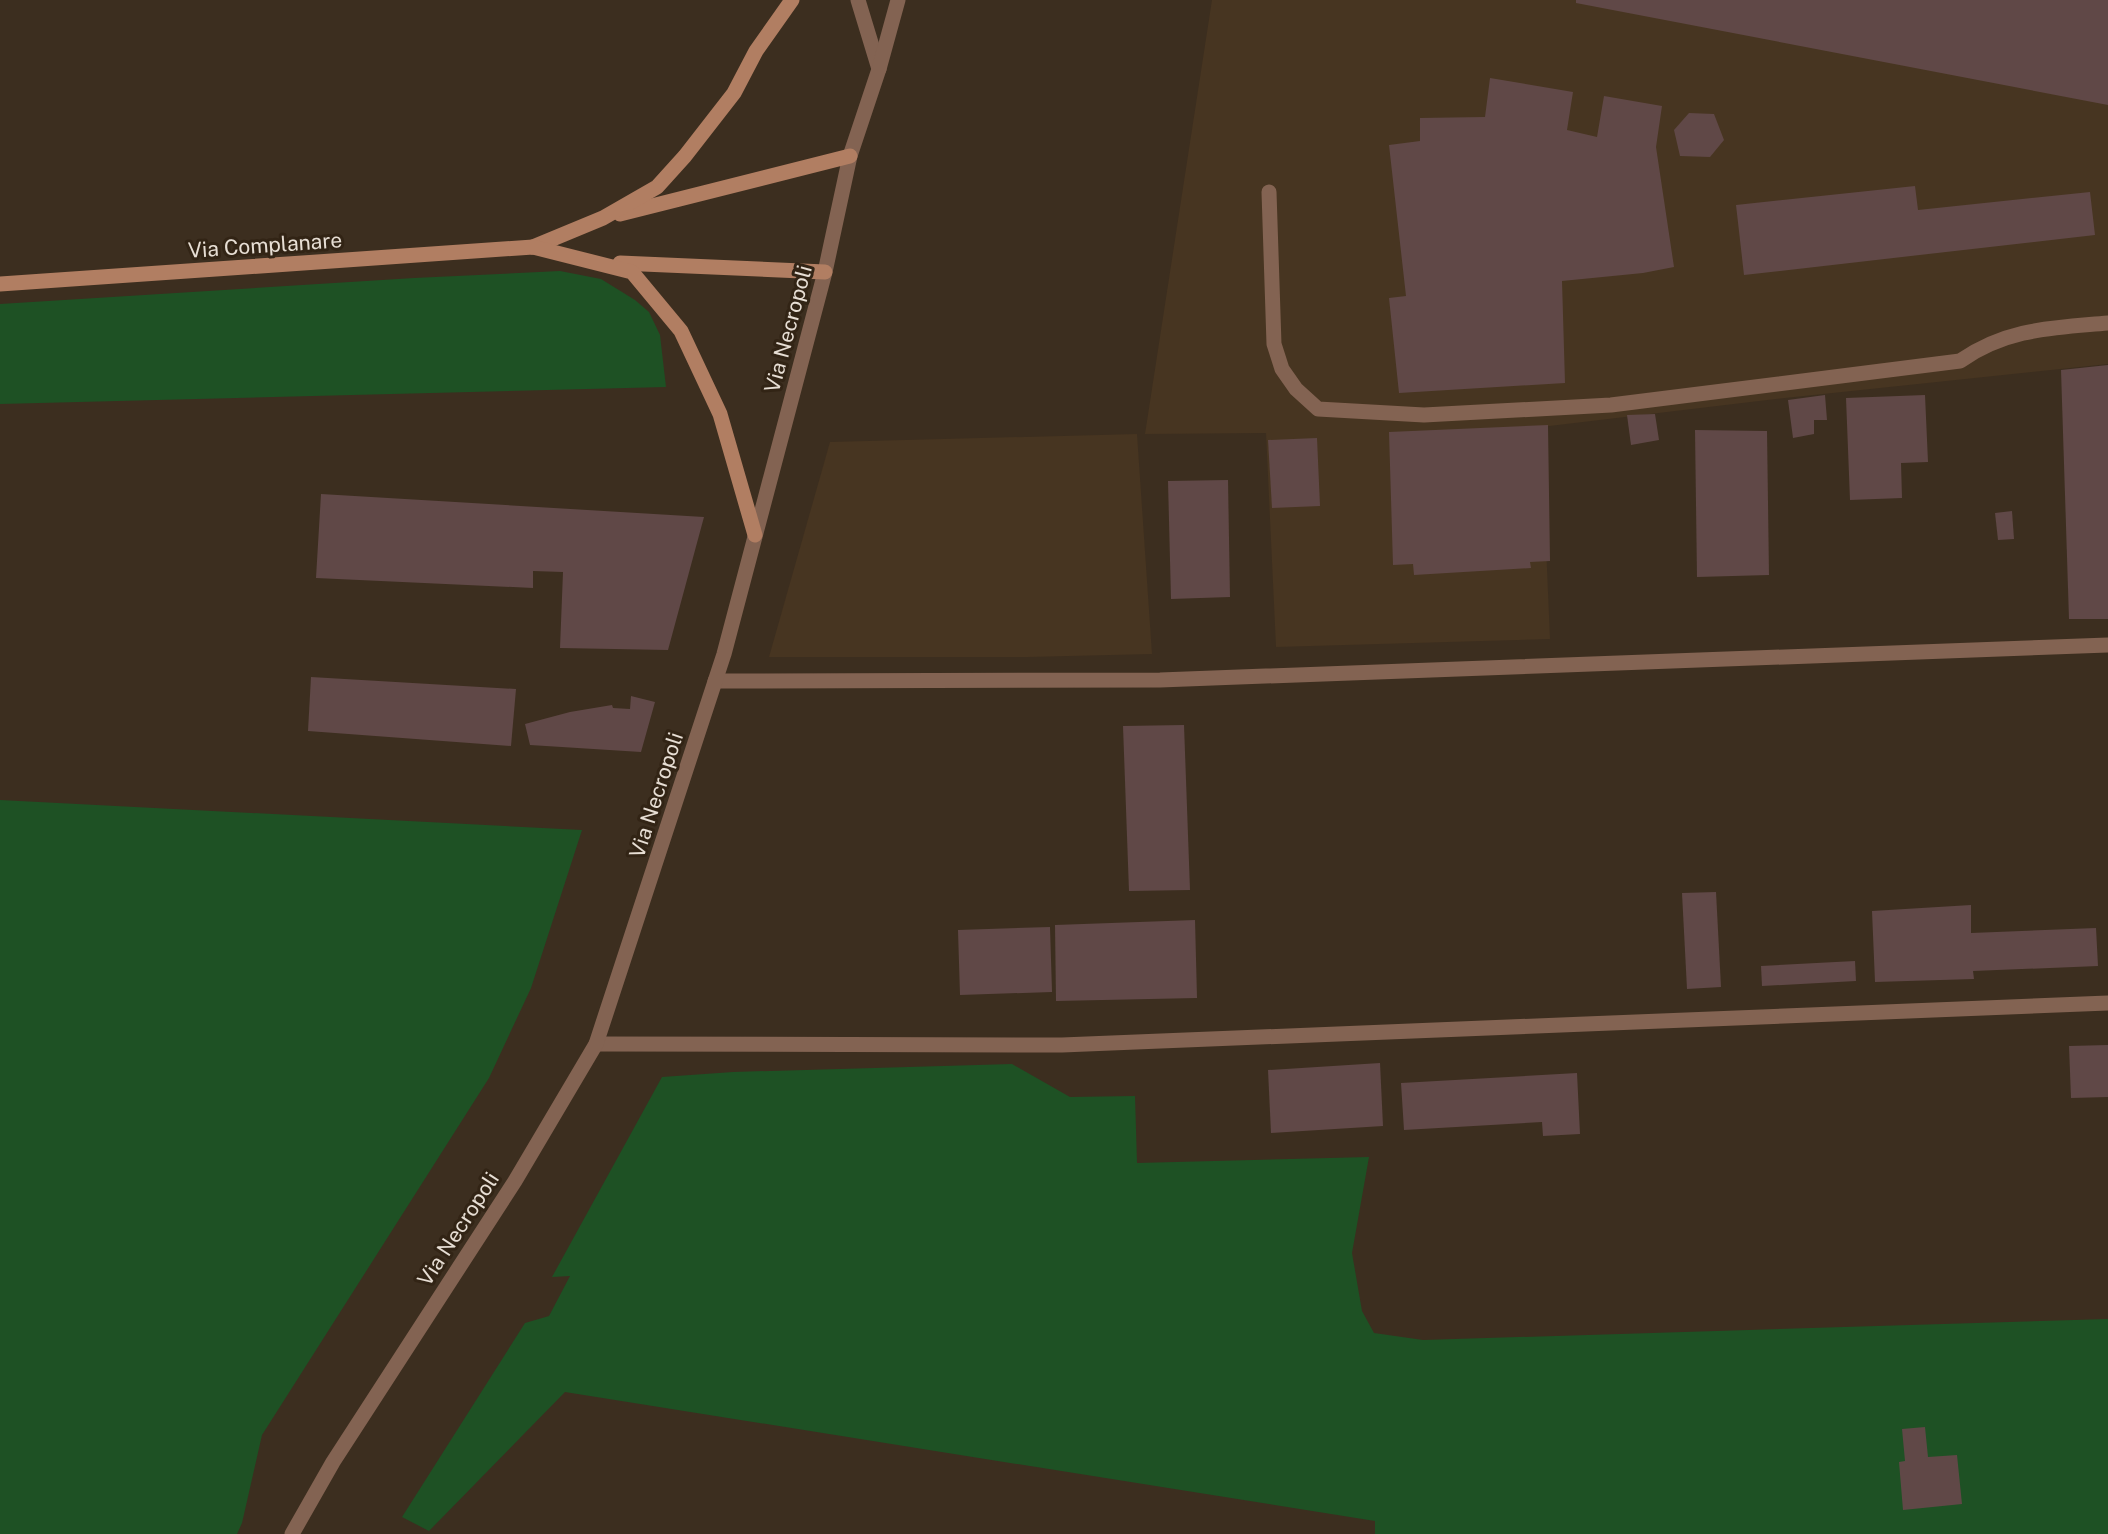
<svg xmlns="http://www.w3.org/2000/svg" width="2108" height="1534" viewBox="0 0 2108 1534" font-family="'Public Sans',sans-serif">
<rect width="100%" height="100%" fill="#3c2e1f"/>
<g fill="#473521">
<path d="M 1212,0 L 2108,0 L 2108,364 L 1785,398 L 1541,427 L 1550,639 L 1276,647 L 1266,433 L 1145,434 Z"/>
<path d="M 1137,434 L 1152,654 L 1028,657 L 769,657 L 830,442 Z"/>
</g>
<g fill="#1e5124">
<path d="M 560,271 L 601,279 L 635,300 L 649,312 L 660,335 L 666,387 L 0,404 L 0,304 L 414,278 Z"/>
<path d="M 0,800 L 582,830 L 531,988 L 489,1078 L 262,1435 L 242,1523 L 237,1534 L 0,1534 Z"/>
<path d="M 1012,1064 L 1070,1097 L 1135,1096 L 1137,1163 L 1369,1157 L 1352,1253 L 1362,1311 L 1374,1333 L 1423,1340 L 2108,1319 L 2108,1534 L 1375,1534 L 1375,1521 L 565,1392 L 429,1531 L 402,1517 L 525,1323 L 549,1316 L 570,1276 L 552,1277 L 662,1077 L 733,1072 Z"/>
</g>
<g fill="#604847">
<path d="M 1576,0 L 2108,0 L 2108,105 L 1576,3 Z"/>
<path d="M 1490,78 L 1573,92 L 1567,130 L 1597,137 L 1604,96 L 1662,106 L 1656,147 L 1674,267 L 1643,273 L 1562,281 L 1565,383 L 1399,393 L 1389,298 L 1406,296 L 1389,145 L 1420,141 L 1420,118 L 1485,117 Z"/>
<path d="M 1689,113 L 1714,114 L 1724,140 L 1710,157 L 1680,156 L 1674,130 Z"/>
<path d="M 1915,186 L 1918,210 L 2090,192 L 2095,235 L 1744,275 L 1736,205 Z"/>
<path d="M 2108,365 L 2108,619 L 2069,619 L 2061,370 Z"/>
<path d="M 1825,395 L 1827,420 L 1814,420 L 1814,434 L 1793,438 L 1788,400 Z"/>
<path d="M 1925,395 L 1928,462 L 1901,463 L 1902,498 L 1850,500 L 1846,398 Z"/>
<path d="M 1655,414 L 1659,440 L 1631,445 L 1627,415 Z"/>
<path d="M 1548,425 L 1550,561 L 1530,562 L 1531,568 L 1414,575 L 1413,564 L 1393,565 L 1389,432 Z"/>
<path d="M 1695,430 L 1767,431 L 1769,575 L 1697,577 Z"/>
<path d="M 1317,438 L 1320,506 L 1272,508 L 1268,440 Z"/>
<path d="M 1228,480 L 1230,597 L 1171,599 L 1168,481 Z"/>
<path d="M 321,494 L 704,517 L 668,650 L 560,648 L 563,572 L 533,571 L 533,588 L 316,578 Z"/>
<path d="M 2012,511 L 2014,539 L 1998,540 L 1995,513 Z"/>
<path d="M 311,677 L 516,689 L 511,746 L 308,731 Z"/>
<path d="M 631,696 L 655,702 L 641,752 L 530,745 L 525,724 L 570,712 L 612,705 L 613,708 L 630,709 Z"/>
<path d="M 1184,725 L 1190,890 L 1129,891 L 1123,726 Z"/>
<path d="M 1716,892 L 1721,987 L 1687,989 L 1682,893 Z"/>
<path d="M 1971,905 L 1971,933 L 2096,928 L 2098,966 L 1973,971 L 1974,979 L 1875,982 L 1872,911 Z"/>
<path d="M 1195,920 L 1197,998 L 1056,1001 L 1055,925 Z"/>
<path d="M 1050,927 L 1052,992 L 960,995 L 958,930 Z"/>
<path d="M 1855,961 L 1856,981 L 1762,986 L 1761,966 Z"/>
<path d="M 2108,1045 L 2108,1097 L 2071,1098 L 2069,1046 Z"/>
<path d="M 1380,1063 L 1383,1126 L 1271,1133 L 1268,1070 Z"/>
<path d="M 1577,1073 L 1580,1134 L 1543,1136 L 1542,1122 L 1404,1130 L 1401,1083 Z"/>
<path d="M 1925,1427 L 1928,1457 L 1957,1455 L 1962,1504 L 1903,1510 L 1899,1462 L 1905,1461 L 1902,1429 Z"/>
</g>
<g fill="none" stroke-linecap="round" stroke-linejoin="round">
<g stroke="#836352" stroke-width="15">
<path d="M 858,0 L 879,69"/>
<path d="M 1269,192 L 1274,344 L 1282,369 L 1296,389 L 1318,409 L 1424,415 L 1611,405 L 1960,361 C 2007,328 2053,328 2108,323"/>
</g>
<g stroke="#836352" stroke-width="15">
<path d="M 715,681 L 1160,680 L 2108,645"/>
<path d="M 596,1044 L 1062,1045 L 2108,1003"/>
<path d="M 292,1534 L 333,1462 L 515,1181 L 596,1044 L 724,654 L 825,272 L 850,156 L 879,69 L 898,0"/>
</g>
<g stroke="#b17e62" stroke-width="15">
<path d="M 620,214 L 850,156"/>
<path d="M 533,247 L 603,218 L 657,187 L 685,156 L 734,93 L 756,51 L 792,0"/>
<path d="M 620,263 L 825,272"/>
<path d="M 0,284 L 533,247 L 632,272 L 681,331 L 720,414 L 755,535"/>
</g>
</g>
<g text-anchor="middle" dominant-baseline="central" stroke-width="6" stroke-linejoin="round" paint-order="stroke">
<g font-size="21" fill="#e7ded4" stroke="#322415">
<text transform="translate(265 245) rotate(-4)">Via Complanare</text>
<text transform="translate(788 329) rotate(-75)">Via Necropoli</text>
<text transform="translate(656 795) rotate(-72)">Via Necropoli</text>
<text transform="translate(458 1229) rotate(-57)">Via Necropoli</text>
</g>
</g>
</svg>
